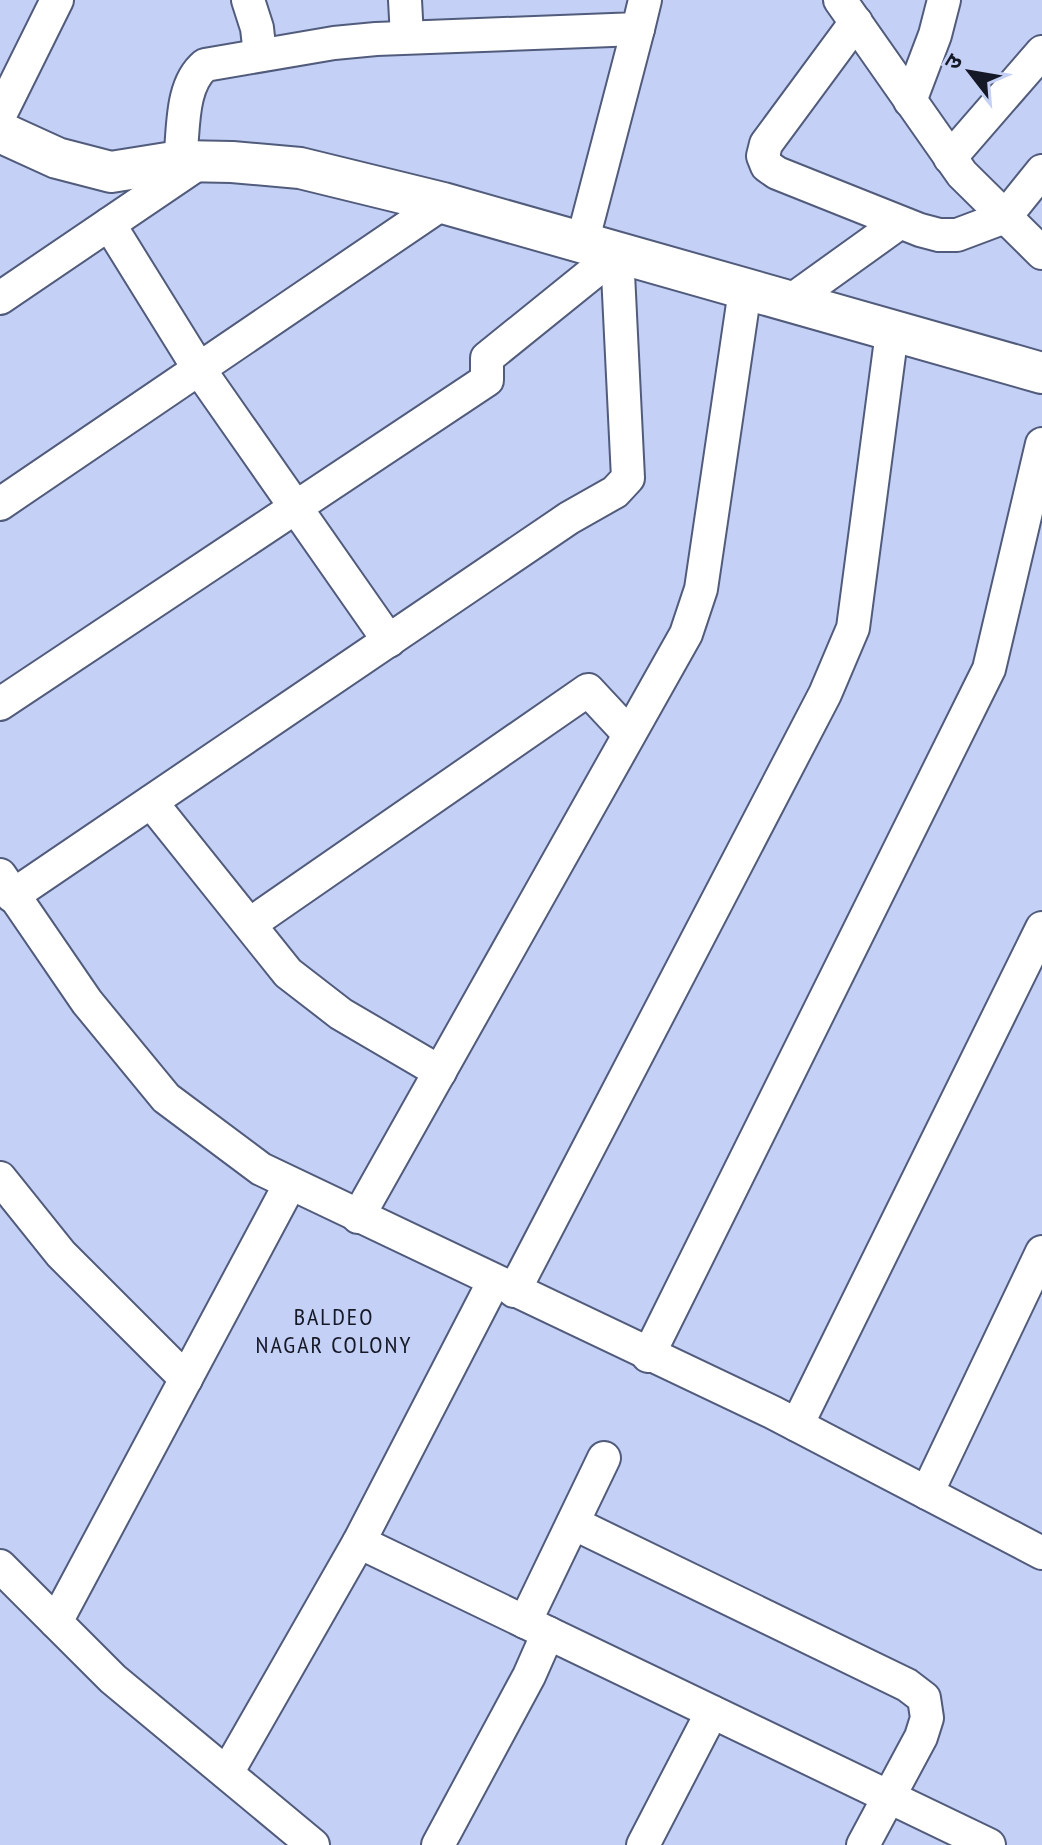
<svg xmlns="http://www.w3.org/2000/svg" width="1042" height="1845" viewBox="0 0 1042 1845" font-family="'PT Sans Narrow','Noto Sans Devanagari',sans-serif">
<rect width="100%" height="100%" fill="#c4d0f5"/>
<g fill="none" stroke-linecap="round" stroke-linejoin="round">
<g stroke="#515b7b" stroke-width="36">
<g id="minor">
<path d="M 248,0 L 257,28 L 260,55"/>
<path d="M 405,0 L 407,37"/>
<path d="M 840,0 L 962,174 L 1042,253"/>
<path d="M 856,22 L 766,144 L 763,156 L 767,166 L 777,173 L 920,230 L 939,235 L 957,235 L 1005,217 L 1042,171"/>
<path d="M 910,101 L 935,35 L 944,0"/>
<path d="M 0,115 L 57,0"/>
<path d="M 950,158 L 1042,52"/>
<path d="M 180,161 C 184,130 180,86 205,65 L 334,43 L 376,39 L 638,29 L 645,0"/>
<path d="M 109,224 L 199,369 L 389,641"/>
<path d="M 582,243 L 638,29"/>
<path d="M 0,298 L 202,161"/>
<path d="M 789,302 L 899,223"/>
<path d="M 0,504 L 443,203"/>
<path d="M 0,704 L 487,380 L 487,358 L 617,253"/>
<path d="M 151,802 L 288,973 L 341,1014 L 440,1072"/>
<path d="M 0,875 L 87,1002 L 166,1098 L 261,1169 L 772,1412 L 1042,1553"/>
<path d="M 12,896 L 569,518 L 615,492 L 628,478 L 617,253"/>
<path d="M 250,924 L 588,690 L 629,734"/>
<path d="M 0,1178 L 61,1254 L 186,1379"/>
<path d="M 358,1217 L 686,634 L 701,589 L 745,290"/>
<path d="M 514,1291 L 825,694 L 853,628 L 892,332"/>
<path d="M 648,1356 L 989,669 L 1042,444"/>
<path d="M 797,1425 L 1042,928"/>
<path d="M 927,1493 L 1042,1252"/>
<path d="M 573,1523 L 907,1685 L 924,1698 L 927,1718 L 921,1737 L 863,1845"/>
<path d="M 359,1542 L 989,1845"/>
<path d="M 0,1566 L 113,1679 L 313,1845"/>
<path d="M 56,1622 L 290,1184"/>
<path d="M 525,1622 L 604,1458"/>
<path d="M 227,1773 L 359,1542 L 494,1281"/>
<path d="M 438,1845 L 529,1676 L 548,1633"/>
<path d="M 643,1845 L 712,1712"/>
</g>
</g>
<g stroke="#515b7b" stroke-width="44">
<path id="tertiary" d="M 0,132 L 57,158 L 111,172 L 180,161 L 232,162 L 300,168 L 443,203 L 1042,373"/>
</g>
<use href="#minor" stroke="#fff" stroke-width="32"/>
<use href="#tertiary" stroke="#fff" stroke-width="40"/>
</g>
<g text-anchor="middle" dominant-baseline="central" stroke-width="6" stroke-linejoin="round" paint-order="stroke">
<g font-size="24" letter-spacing="2" fill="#151826" stroke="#c4d0f5">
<text x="334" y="1316">BALDEO<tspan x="334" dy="28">NAGAR COLONY</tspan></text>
</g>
</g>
<g transform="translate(970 72) rotate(301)" stroke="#c4d0f5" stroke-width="6" paint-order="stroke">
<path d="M0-6L14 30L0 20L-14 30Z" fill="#151826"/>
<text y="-12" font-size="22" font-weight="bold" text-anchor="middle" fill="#151826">उ</text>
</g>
</svg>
